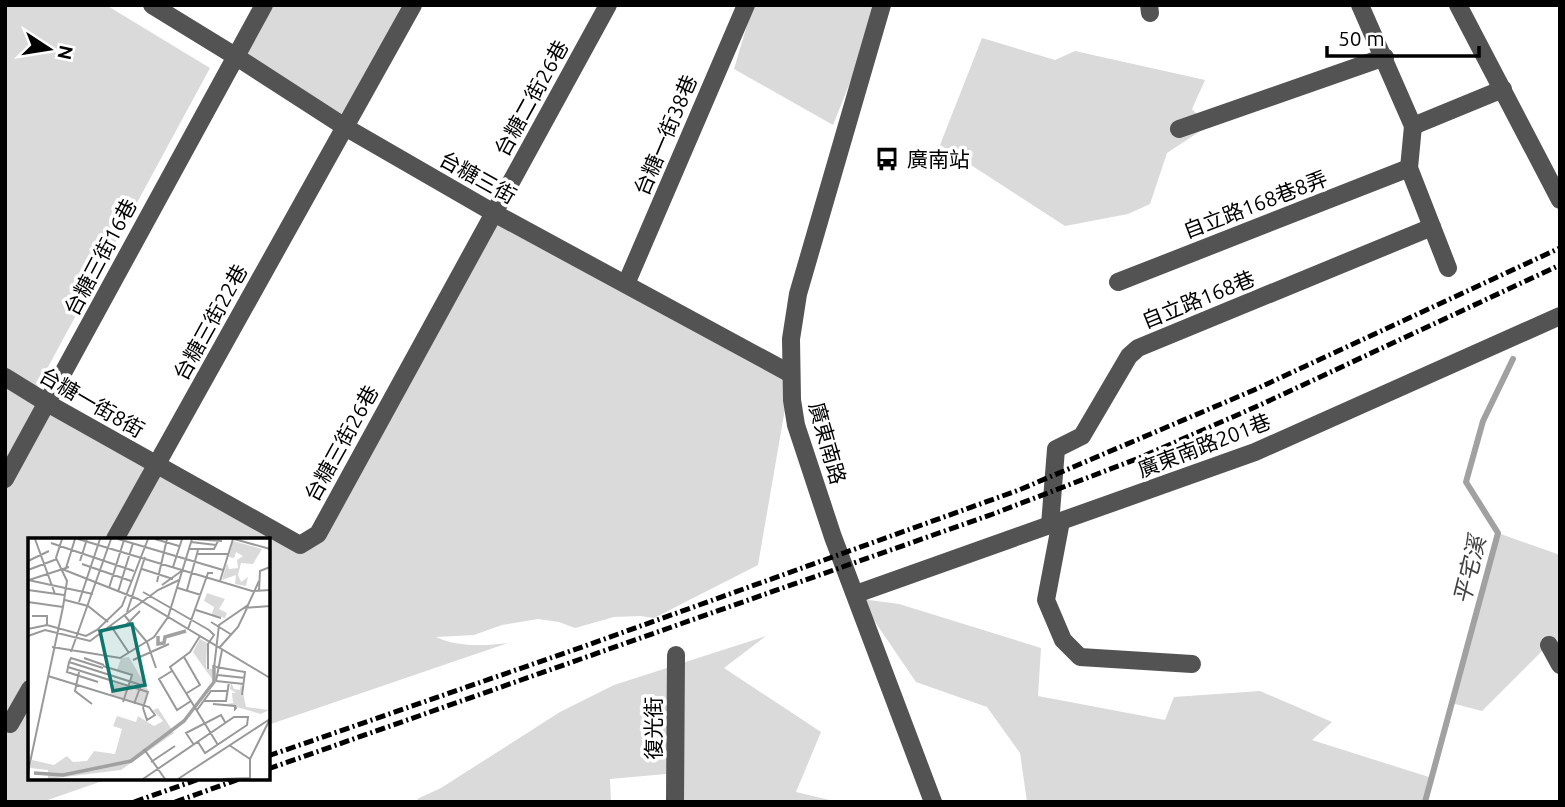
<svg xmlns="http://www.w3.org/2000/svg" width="1565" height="807" viewBox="0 0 1565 807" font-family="Ubuntu,'Noto Sans TC',sans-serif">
<rect width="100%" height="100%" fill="#fff"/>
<g fill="#dadada">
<path d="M 5,5 L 106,5 L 210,68 L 35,391 L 5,372 Z"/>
<path d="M 264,5 L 413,5 L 345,127 L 235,56 Z"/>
<path d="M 753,5 L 881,5 L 833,125 L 734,69 Z"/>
<path d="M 982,38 L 1055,60 L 1075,51 L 1205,80 L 1192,109 L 1208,126 L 1167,153 L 1150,204 L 1128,214 L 1065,226 L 940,145 Z"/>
<path d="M 494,213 L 791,374 L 758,565 L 654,618 L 640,616 L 614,617 L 575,628 L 559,622 L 538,619 L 502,625 L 474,635 L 436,637 C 456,647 485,646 508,643 L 268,725 L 268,539 L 30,539 L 30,777 L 114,777 L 42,802 L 5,802 L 5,377 L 300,545 L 318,533 Z"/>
<path d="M 1498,533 L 1560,555 L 1560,648 L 1548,645 L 1482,711 L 1451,703 Z"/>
<path d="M 856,594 L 869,600 L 899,604 L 1041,648 L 1038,696 L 1165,720 L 1174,697 L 1260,691 L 1332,722 L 1312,740 L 1432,778 L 1425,802 L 1027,802 L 1020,753 L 987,707 L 916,682 Z"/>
<path d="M 766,636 L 724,668 L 821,732 L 796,792 L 838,802 L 667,802 L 666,774 L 610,779 L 611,802 L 421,802 L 417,799 L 441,788 L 560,712 L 614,685 Z"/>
</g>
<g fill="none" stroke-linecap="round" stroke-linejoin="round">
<path stroke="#a1a1a1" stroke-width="6" d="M 1425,802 L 1498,533 L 1466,482 L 1483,421 L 1513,359"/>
<g stroke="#535353" stroke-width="18">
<path d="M 152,5 L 235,56 L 345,127 L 494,213 L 791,374"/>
<path d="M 882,5 L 798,294 L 791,339 L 792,400 L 796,425 L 833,537 L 933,802"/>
<path d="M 1149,5 L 1150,13"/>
<path d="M 1360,5 L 1413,126 L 1409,168 L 1448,268"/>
<path d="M 1458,5 L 1560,200"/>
<path d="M 1413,126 L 1503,89"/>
<path d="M 1179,129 L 1385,57"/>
<path d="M 1118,282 L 1409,168"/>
<path d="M 626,284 L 746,5"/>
<path d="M 5,377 L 47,403 L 300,545 L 318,534 L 608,5"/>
<path d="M 5,479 L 264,5"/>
<path d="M 1061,521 L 1046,600 L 1063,640 L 1080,657 L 1192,664"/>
<path d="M 1050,525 L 1056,449 L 1082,436 L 1129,356 L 1138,348 L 1432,227"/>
<path d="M 115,539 L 413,5"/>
<path d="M 856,594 L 1255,452 L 1560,316"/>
<path d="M 1549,645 L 1560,665"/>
<path d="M 5,722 L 10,724 L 30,689"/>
<path d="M 675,802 L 676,655"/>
</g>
<g stroke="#000" stroke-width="5" stroke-dasharray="10 3.5 2 3.5" stroke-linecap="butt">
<path d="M 268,756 L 585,646 L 1019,490 L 1254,390 L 1560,248"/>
<path d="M 268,769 L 993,514 L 1139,458 L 1260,405 L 1560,265"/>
<path d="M 134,802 L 205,777"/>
<path d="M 175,802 L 245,777"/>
</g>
</g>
<defs>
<g id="bus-bare" transform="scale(1.89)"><path d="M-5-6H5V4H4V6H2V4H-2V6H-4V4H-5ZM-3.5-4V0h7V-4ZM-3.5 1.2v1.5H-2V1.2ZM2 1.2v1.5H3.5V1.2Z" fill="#000" stroke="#fff" stroke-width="2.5" paint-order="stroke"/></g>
</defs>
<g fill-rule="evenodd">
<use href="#bus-bare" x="887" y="159"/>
</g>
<g text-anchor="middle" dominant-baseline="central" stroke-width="7" stroke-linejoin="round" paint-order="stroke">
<g font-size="21" fill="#000" stroke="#fff">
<text transform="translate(531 98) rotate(-61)">台糖二街26巷</text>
<text transform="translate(665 135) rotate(-67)">台糖一街38巷</text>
<text transform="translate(478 177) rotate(29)">台糖三街</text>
<text transform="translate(1255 204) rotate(-21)">自立路168巷8弄</text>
<text transform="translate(100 257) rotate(-62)">台糖三街16巷</text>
<text transform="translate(1198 299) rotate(-22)">自立路168巷</text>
<text transform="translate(210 322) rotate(-61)">台糖三街22巷</text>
<text transform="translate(92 402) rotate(30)">台糖一街8街</text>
<text transform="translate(341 443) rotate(-61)">台糖三街26巷</text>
<text transform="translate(828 443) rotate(74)">廣東南路</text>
<text transform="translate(1204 445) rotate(-21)">廣東南路201巷</text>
<text transform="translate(653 728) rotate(-90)">復光街</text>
</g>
<g font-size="21" fill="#000" stroke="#fff" text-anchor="start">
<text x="907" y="159">廣南站</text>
</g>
<g font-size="23" font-style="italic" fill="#424242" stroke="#fff">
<text transform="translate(1469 570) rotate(-76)">平宅溪</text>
</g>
</g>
<g transform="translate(28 538)">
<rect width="242" height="242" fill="#fff"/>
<path d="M 205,3 L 234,11 L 225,26 L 213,25 L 210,37 L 213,44 L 220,39 L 218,48 L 207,46 L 208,37 L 194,42 L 199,25 L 201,31 L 210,30 L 209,22 L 215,18 L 208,14 L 206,20 L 201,19 ZM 179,55 L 197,61 L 191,71 L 199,75 L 197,80 L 184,76 L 186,69 L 176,63 ZM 172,101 L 179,105 L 178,131 L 185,131 L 184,141 L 165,114 ZM 101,119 L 120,152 L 115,168 L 82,157 L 86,145 L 100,149 L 104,137 L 89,132 L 93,120 ZM 203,144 L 206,151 L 212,152 L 213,145 L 218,169 L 241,172 L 233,176 L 198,166 L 205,165 L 204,155 L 208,155 L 202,151 ZM 130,170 L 146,195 L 93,232 L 20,241 L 20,232 L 2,230 L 4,222 L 26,227 L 39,218 L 45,224 L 59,223 L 66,213 L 87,216 L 94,191 L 85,188 L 89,178 L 108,184 L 110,178 L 126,188 L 135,183 L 125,172 Z" fill="#dadada"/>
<path fill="none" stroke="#a1a1a1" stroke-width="3.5" d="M 130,98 L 130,106 L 136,105 L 137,99 L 158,93M 6,235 L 35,237 L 103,223 L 156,183 L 186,144 L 186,127"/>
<path fill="none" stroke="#999" stroke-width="2" d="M 7,1 L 27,56M 50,1 L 224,53 L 242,52M 90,1 L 195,32M 127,1 L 151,8M 165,1 L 194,3M 206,1 L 242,11M 163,4 L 188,7M 23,5 L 106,33M 161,11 L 186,11 L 191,1M 170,16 L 200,16M 0,23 L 21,13M 52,23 L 59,1M 54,26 L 103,43M 145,29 L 154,1M 38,30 L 47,1M 34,31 L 110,61 L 242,140M 114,31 L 145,41M 0,32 L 29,21M 0,42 L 65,56M 1,42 L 41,29M 192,43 L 205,1M 129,44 L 139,1M 134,47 L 155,32M 81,50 L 96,2M 150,50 L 173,57M 0,52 L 36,57M 159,52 L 170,12M 231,53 L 232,33 L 242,29M 90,54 L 105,5M 115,54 L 181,92M 37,62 L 60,68 L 80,84M 0,64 L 35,69M 51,64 L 72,1M 216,70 L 242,68M 168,72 L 193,80M 99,74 L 117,19M 4,78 L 19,78 L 19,87M 97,78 L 119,104 L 128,130M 183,84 L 204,97M 83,88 L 101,115M 97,88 L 112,73M 0,91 L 19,87 L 58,98 L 69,92 L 94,68 L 120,1M 160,91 L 180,35 L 185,35M 0,98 L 17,92 L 62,103 L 130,52 L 151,42M 172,98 L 162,114 L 142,129 L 190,207M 24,109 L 92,120 L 126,99 L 140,79 L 164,1M 191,110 L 210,89 L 220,68M 43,114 L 83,1M 156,119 L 172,147 L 159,155M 56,120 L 76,127M 105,122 L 141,106M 41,124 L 113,147 L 106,166M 75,128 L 104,137 L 95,164M 40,129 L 120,154 L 115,170M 188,129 L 217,134 L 214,157M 186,130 L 191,87 L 220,67 L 231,43M 180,131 L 180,106 L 186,97 L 181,92M 144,133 L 131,141 L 149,172 L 163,163M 51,134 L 47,153 L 64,166M 190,137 L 217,140M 20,138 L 121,169 L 127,177 L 119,182 L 115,170M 188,143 L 194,112M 188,143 L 216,146M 70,144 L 39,134 L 41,124 L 43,120 L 75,130M 175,163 L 198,163 L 201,144M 185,166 L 207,168 L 207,171 L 208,170 L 207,168M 169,172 L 183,153 L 200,153M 166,207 L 158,195 L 193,177 L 197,184M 201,207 L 222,221M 116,211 L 137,241M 123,224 L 147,208M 0,234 L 35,69 L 39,43 L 28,20 L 34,1M 115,241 L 206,179 L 220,179 L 219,187 L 177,215 L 170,204M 150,241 L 242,181M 195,241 L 222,240M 222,241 L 222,221 L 241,183"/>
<path fill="#0f766e" fill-opacity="0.15" stroke="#0f766e" stroke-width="3.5" d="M 104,86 L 117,147 L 85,153 L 72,93 Z"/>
<rect width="242" height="242" fill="none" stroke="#000" stroke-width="3.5"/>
</g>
<rect width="1565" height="807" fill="none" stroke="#000000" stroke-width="14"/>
<g transform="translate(49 49) rotate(102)" stroke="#ffffff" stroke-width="5" paint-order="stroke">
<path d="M0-5L12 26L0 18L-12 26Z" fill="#000000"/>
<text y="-10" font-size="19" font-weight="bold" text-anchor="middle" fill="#000000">N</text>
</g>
<path d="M1327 46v10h152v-10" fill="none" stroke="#000000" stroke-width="3.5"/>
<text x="1338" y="46" font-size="21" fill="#000000" stroke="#ffffff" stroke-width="5" paint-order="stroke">50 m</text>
</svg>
